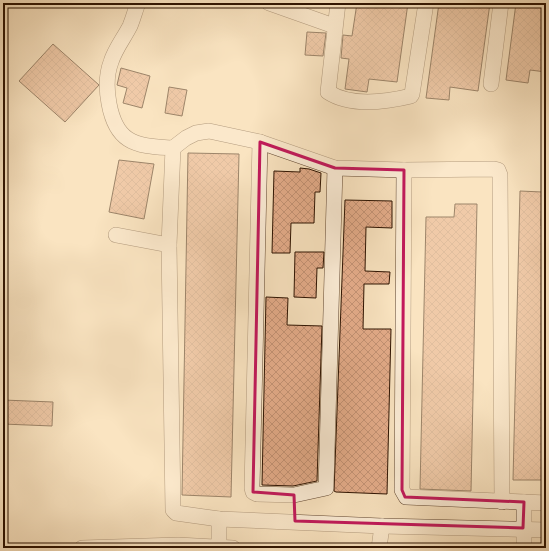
<svg xmlns="http://www.w3.org/2000/svg" width="549" height="551" viewBox="0 0 549 551" font-family="'Sorts Mill Goudy',serif">
<defs>
<pattern id="building-cross-hatch" width="8" height="8" patternUnits="userSpaceOnUse"><rect width="8" height="8" fill="#e4ac8a"/><path d="M0 0l8 8M0 8l8-8" fill="none" stroke="#c49375"/></pattern>
</defs>
<rect width="100%" height="100%" fill="#fae4c1"/>
<filter id="stains"><feTurbulence type="fractalNoise" baseFrequency=".005" numOctaves="4"/><feColorMatrix values="0 0 0 0 .2 0 0 0 0 .09 0 0 0 0 .02 0 0 0 .5 -.17"/></filter>
<radialGradient id="worn" r=".72"><stop offset=".6" stop-color="#630" stop-opacity="0"/><stop offset="1" stop-color="#630" stop-opacity=".3"/></radialGradient>
<g fill="url(#building-cross-hatch)" stroke="#2d1200">
<path d="M 357,3 L 408,3 L 397,82 L 369,79 L 367,92 L 345,89 L 349,59 L 341,58 L 343,35 L 352,36 Z"/>
<path d="M 439,3 L 490,3 L 478,91 L 450,87 L 449,100 L 426,98 Z"/>
<path d="M 516,3 L 546,3 L 546,72 L 530,70 L 528,83 L 506,80 Z"/>
<path d="M 307,32 L 326,33 L 323,56 L 305,55 Z"/>
<path d="M 53,44 L 99,85 L 65,122 L 19,81 Z"/>
<path d="M 121,68 L 150,76 L 142,108 L 123,103 L 127,88 L 117,85 Z"/>
<path d="M 169,87 L 187,90 L 182,116 L 165,113 Z"/>
<path d="M 188,153 L 239,154 L 231,497 L 182,495 Z"/>
<path d="M 119,160 L 154,164 L 144,219 L 109,212 Z"/>
<path d="M 300,168 L 309,169 L 321,173 L 320,192 L 315,192 L 314,223 L 291,223 L 290,253 L 272,253 L 274,171 L 300,172 Z"/>
<path d="M 520,191 L 542,192 L 541,226 L 546,226 L 546,480 L 513,480 Z"/>
<path d="M 345,200 L 392,201 L 392,228 L 366,227 L 365,271 L 390,272 L 389,284 L 364,284 L 363,329 L 391,329 L 387,494 L 336,492 L 334,491 Z"/>
<path d="M 455,204 L 477,204 L 471,491 L 420,489 L 426,217 L 454,217 Z"/>
<path d="M 295,252 L 324,252 L 323,268 L 317,268 L 316,298 L 294,297 Z"/>
<path d="M 266,297 L 288,298 L 287,325 L 322,326 L 317,481 L 293,486 L 262,485 Z"/>
<path d="M 3,400 L 53,402 L 52,426 L 3,424 Z"/>
</g>
<g fill="none" stroke-linecap="round" stroke-linejoin="round">
<g stroke="#604630" stroke-width="16">
<g id="street">
<path d="M 138,3 C 135,11 133,19 130,26 C 124,38 115,49 111,62 C 103,83 108,126 128,139 C 140,147 159,147 173,148 L 169,245 L 173,510 L 176,513 L 219,519 L 382,526 L 546,530"/>
<path d="M 269,3 L 334,26"/>
<path d="M 338,3 L 328,92 C 351,107 386,102 411,96 L 412,94 L 426,3"/>
<path d="M 491,84 L 501,3"/>
<path d="M 260,142 L 252,488 L 253,492 L 257,494 L 294,495 L 326,488 L 335,168"/>
<path d="M 173,148 L 186,138 L 196,133 L 209,131 L 260,142 L 335,168 L 404,170 L 494,169 L 498,170 L 500,175 L 502,502"/>
<path d="M 404,170 L 402,490 L 406,497 L 546,503"/>
<path d="M 116,235 L 169,245"/>
<path d="M 524,502 L 524,548"/>
<path d="M 219,519 L 219,546"/>
<path d="M 82,548 L 178,545 L 233,548"/>
<path d="M 379,548 L 382,526"/>
</g>
</g>
<use href="#street" stroke="#fcedd7" stroke-width="15"/>
</g>
<path d="M0 0H549V551H0ZM 260,142 L 335,168 L 404,170 L 402,490 L 405,497 L 524,502 L 523,528 L 295,521 L 294,495 L 253,492 Z" fill="#fae4c1" fill-opacity=".55" fill-rule="evenodd"/>
<path fill="none" stroke="#c2185b" stroke-width="3" stroke-linejoin="round" d="M 260,142 L 335,168 L 404,170 L 402,490 L 405,497 L 524,502 L 523,528 L 295,521 L 294,495 L 253,492 Z"/>
<rect width="549" height="551" fill="none" stroke="#fae4c1" stroke-width="16"/>
<rect x="4" y="4" width="541" height="543" fill="none" stroke="#2d1200" stroke-width="2"/>
<rect x="8" y="8" width="533" height="535" fill="none" stroke="#2d1200"/>
<rect width="100%" height="100%" filter="url(#stains)"/>
<rect width="100%" height="100%" fill="url(#worn)"/>
</svg>
